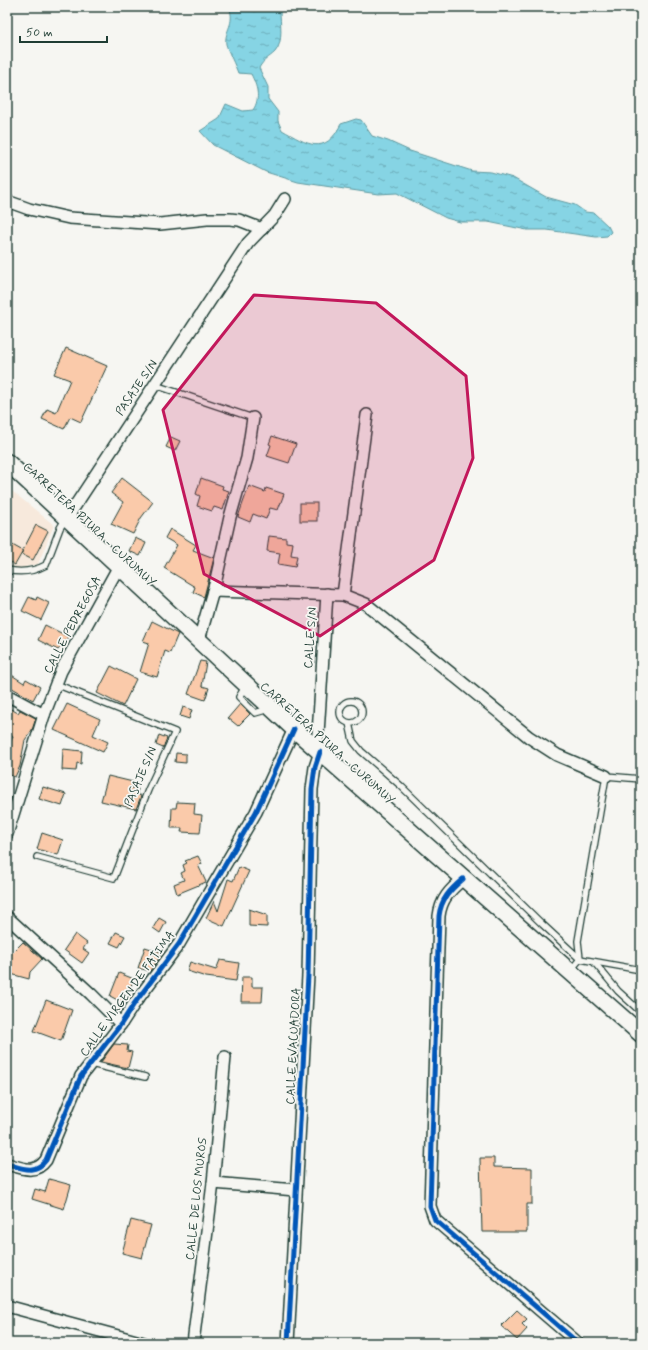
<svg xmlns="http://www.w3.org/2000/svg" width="648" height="1350" viewBox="0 0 648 1350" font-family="Mynerve,sans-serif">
<defs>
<pattern id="water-ripples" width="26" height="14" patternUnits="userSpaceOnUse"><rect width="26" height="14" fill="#86d4e4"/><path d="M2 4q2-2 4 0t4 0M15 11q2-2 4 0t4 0" fill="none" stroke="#6dadba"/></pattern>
</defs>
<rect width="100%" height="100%" fill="#f6f6f2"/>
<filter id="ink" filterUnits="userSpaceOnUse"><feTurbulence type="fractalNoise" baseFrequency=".025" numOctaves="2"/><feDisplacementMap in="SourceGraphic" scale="8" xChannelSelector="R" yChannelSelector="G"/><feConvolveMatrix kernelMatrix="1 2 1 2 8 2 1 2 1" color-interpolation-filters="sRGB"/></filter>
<g filter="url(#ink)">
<path fill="#f7e9dc" d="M 7,487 L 54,525 L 38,564 L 13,570 L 7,567 Z"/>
<path fill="url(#water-ripples)" stroke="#5d989e" d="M 229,7 L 277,7 L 280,10 C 280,23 284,42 275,52 C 269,58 264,59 259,68 L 268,87 L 268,99 L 278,112 L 278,121 L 282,130 C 307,144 325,157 341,124 L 356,119 L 361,120 L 372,136 L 388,141 L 410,151 L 472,171 L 491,172 L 513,178 L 546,197 L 575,205 L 585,212 L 594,213 L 608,226 L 611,232 L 607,236 L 596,237 L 547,230 L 527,230 L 488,222 L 460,222 L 446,218 L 397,193 L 378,194 L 298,182 L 266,172 L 213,145 L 200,131 L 219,119 L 226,104 L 243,111 L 253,110 C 261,98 257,86 251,74 L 238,73 C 236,67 227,49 226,44 C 224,30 236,24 229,7 Z"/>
<g fill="#facaaa" stroke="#1f3d34">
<path d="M 66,348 L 107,366 L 81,422 L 70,417 L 64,429 L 42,419 L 47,409 L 56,413 L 70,380 L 54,374 Z"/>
<path d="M 272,436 L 296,444 L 289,463 L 267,456 L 271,445 L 269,444 Z"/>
<path d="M 171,437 L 180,441 L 175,451 L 166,447 Z"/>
<path d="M 122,478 L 153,502 L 141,518 L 133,534 L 111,524 L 123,502 L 111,493 Z"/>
<path d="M 201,478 L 223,486 L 222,489 L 229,491 L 223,510 L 214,507 L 212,511 L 197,506 L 200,496 L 196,494 Z"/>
<path d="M 249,486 L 265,492 L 266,488 L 284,494 L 278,510 L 270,508 L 266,519 L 253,514 L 250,522 L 238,517 Z"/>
<rect x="300" y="503" width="17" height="18"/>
<path d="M 36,525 L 48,531 L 33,560 L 21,554 Z"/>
<path d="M 170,529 L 196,545 L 193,550 L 214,558 L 204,597 L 193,592 L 195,587 L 164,568 L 177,545 L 165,538 Z"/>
<path d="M 269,536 L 286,538 L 286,542 L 293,543 L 291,555 L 297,556 L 295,567 L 278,564 L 280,553 L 267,551 Z"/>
<path d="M 135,538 L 146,543 L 140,556 L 129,551 Z"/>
<path d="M 7,542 L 23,551 L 15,565 L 7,560 Z"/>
<path d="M 29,597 L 36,600 L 37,597 L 49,603 L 41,620 L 22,611 Z"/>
<path d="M 152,621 L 178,634 L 170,653 L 165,651 L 157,677 L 140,672 L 149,643 L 143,641 Z"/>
<path d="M 45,625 L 69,637 L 58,650 L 38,640 Z"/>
<path d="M 200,661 L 206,662 L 202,686 L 209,688 L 205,700 L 188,694 Z"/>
<path d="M 111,666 L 136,679 L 123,706 L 97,693 Z"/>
<path d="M 7,672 L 24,683 L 26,679 L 40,687 L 33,700 L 7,685 Z"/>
<path d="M 67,704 L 100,719 L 93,735 L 108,742 L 103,752 L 54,730 Z"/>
<path d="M 240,704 L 250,714 L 238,726 L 228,718 Z"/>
<path d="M 7,707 L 18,713 L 20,710 L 36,718 L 32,730 L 25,740 L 20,766 L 15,777 L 7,774 L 7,750 L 13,736 L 7,734 Z"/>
<path d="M 183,707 L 192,710 L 189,719 L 180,716 Z"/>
<path d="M 159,735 L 167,738 L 163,748 L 156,745 Z"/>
<path d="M 63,749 L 82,751 L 81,764 L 77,763 L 76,771 L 62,770 Z"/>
<path d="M 176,753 L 186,754 L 186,763 L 175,762 Z"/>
<path d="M 108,776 L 133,782 L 132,788 L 138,789 L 137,794 L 141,796 L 136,809 L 101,801 Z"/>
<path d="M 43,787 L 66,794 L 62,806 L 39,799 Z"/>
<path d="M 177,802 L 195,803 L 194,814 L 202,815 L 200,833 L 181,832 L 182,828 L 171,828 L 172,808 L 176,808 Z"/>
<path d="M 42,833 L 63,840 L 58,855 L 37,849 Z"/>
<path d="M 198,856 L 202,864 L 198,865 L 206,882 L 177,894 L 174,884 L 184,880 L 181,873 L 185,871 L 183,865 L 187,863 L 185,861 Z"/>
<path d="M 239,867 L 249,871 L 224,926 L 206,918 L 214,901 L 218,911 L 228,879 L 233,881 Z"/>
<path d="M 249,909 L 267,915 L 267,927 L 249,926 Z"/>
<path d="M 159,918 L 166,922 L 160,933 L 153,928 Z"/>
<path d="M 116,932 L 125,936 L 119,947 L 110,943 Z"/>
<path d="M 75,934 L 87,943 L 83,949 L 89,953 L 82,963 L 64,950 Z"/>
<path d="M 23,942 L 42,959 L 30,972 L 29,979 L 7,973 L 8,955 L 10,955 Z"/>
<path d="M 145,947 L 161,952 L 158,960 L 150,971 L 138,968 Z"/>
<path d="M 220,960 L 239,963 L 236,981 L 206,977 L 187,971 L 190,962 L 216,970 Z"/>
<path d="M 119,973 L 134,979 L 123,1003 L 110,996 Z"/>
<path d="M 242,977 L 252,977 L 252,987 L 263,987 L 262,1002 L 241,1002 Z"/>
<path d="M 46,1000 L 72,1010 L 61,1041 L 34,1031 Z"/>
<path d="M 114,1044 L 128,1045 L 127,1051 L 132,1052 L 128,1068 L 101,1062 Z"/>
<path d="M 480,1158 L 494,1158 L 494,1167 L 532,1168 L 532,1204 L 527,1204 L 527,1232 L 482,1232 Z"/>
<path d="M 49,1179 L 71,1185 L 64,1209 L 32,1199 L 35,1189 L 45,1192 Z"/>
<path d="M 131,1220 L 151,1225 L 142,1258 L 122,1253 Z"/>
<path d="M 517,1310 L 527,1319 L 522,1324 L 527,1329 L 517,1340 L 501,1326 Z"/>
</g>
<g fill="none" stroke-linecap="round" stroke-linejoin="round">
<g stroke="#1f3d34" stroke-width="8">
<g id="service">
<path d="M 155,385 L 253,418"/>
<path d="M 7,570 C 21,573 33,572 46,565 L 60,528 L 66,518"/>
<path d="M 245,687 L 239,697 L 255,713 L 269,709"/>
<circle cx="351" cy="712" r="11"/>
<path d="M 349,723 L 353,741 L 361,751 L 401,786 L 541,923 L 580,959 L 641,970"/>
<path d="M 37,857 L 114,878 L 148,790 L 175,732 L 56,684"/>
<path d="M 594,962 L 618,991 L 641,1012"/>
<path d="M 571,970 L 580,959 L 578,941 L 606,776 L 641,779"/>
<path d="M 91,1064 L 145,1077"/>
</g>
</g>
<g stroke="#1f3d34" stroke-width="14">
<g id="minor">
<path d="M 7,201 L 29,209 L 69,218 L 160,224 L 207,219 L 230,219 L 239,220 L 262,229"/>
<path d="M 67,518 L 248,243 L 275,215 L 285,199"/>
<path d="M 213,591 L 343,595 L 366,604 L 529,737 L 557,755 L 606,776"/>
<path d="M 343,595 L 367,415"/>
<path d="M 199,640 L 215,584 L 230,517 L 247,458 L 253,418"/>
<path d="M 7,695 L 44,715"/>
<path d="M 317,749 L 327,594"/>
<path d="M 7,834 L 44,715 L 61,671 L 119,566"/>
<path d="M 463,879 C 450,890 441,899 439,916 L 430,1206 L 435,1220 L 578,1343"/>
<path d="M 7,917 L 91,994 L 121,1024"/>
<path d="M 7,1164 C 22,1168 35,1175 46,1160 L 81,1076 L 121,1024 L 134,1004 L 179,944 L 256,812 L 294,729"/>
<path d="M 213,1183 L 295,1190"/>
<path d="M 7,1306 L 144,1343"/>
<path d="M 193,1343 L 213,1183 L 225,1057"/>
<path d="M 288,1343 L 308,975 L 312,789 L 315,767 L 320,752"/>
</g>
</g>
<g stroke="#1f3d34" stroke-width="19">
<path id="secondary" d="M 7,462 L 294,729 L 641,1034"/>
</g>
<use href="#service" stroke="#f6f6f2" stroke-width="5.5"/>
<use href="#minor" stroke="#f6f6f2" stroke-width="11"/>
<use href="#secondary" stroke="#f6f6f2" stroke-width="16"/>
<g stroke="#f6f6f2" stroke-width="8">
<g id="cycleway">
<path d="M 463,879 C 450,890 441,899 439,916 L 430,1206 L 435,1220 L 578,1343"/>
<path d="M 7,1164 C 22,1168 35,1175 46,1160 L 81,1076 L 121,1024 L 134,1004 L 179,944 L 256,812 L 294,729"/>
<path d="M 288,1343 L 308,975 L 312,789 L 315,767 L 320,752"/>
</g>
</g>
<use href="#cycleway" stroke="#0057b8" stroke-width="5"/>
</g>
</g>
<path fill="#c2185b" fill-opacity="0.2" stroke="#c2185b" stroke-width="3" stroke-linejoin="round" d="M 254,295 L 376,303 L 466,376 L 473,458 L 434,560 L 320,636 L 204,574 L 163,410 Z"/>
<g text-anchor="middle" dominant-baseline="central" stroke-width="3.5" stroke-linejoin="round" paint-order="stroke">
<g font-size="12" fill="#1f3d34" stroke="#f6f6f2">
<text transform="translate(137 388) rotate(-56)">PASAJE S/N</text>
<text transform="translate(89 525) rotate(43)">CARRETERA PIURA - CURUMUY</text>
<text transform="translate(73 625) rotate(-62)">CALLE PEDREGOSA</text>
<text transform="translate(311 638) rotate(-86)">CALLE S/N</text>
<text transform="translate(327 744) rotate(42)">CARRETERA PIURA - CURUMUY</text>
<text transform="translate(141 777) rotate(-67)">PASAJE S/N</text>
<text transform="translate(128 994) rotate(-54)">CALLE VIRGEN DE FATIMA</text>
<text transform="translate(294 1046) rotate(-87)">CALLE EVACUADORA</text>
<text transform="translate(197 1199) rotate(-84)">CALLE DE LOS MUROS</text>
</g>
</g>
<rect width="648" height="1350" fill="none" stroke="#f6f6f2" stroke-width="24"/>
<rect x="12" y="12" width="624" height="1326" fill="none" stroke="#1f3d34" stroke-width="1.5" filter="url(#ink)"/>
<path d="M20 36v6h87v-6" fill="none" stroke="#1f3d34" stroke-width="2"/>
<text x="26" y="36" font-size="12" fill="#1f3d34" stroke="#f6f6f2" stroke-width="3" paint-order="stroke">50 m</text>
</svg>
